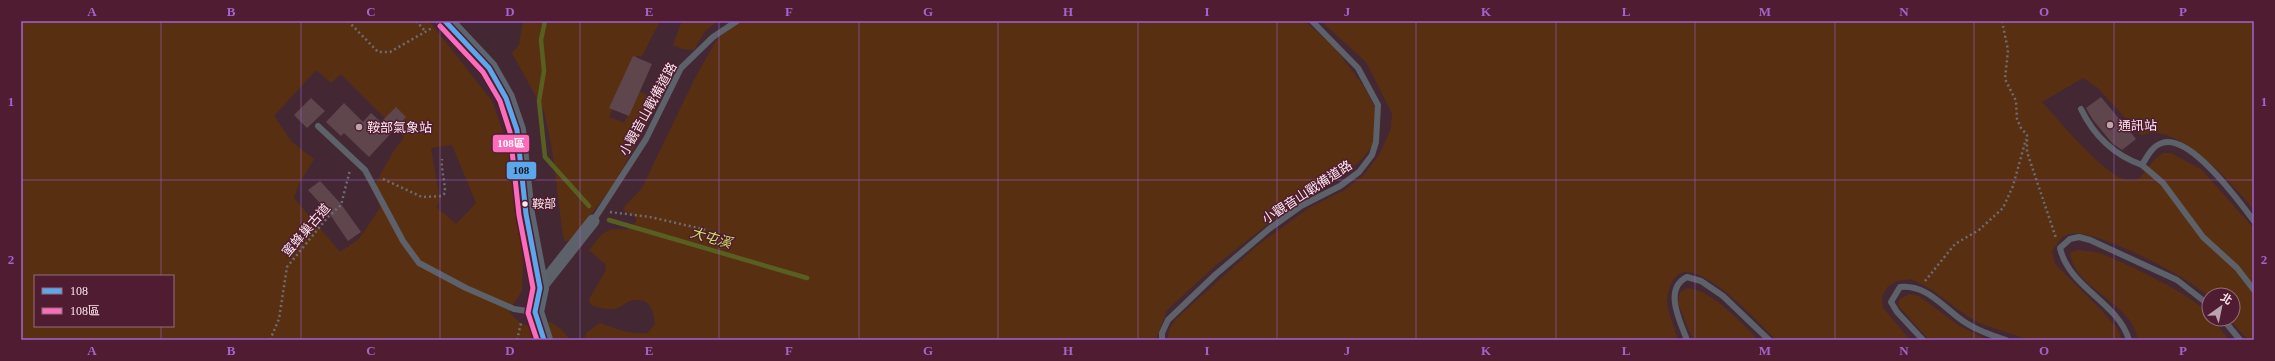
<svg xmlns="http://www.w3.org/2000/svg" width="2275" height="361" viewBox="0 0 2275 361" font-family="'Times New Roman','Noto Sans TC',serif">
<rect width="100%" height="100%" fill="#432833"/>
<g fill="#583011" fill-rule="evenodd">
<path d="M 21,21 L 429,21 L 492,101 L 510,152 L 523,264 L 522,291 L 509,311 C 524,330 528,327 550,322 L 561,329 L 570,340 L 21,340 ZM 316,70 L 331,83 L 341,74 L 404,137 L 393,152 L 374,186 L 380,208 L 359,239 L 340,252 L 294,198 L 299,184 L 314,159 L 292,142 L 274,116 ZM 452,145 L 476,203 L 456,224 L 436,207 L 440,201 L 431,148 ZM 35,276 L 173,276 L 173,326 L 35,326 Z"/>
<path d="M 523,21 L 660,21 L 642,56 L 637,56 L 609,117 L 624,123 L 640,92 L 659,101 L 614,184 L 574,237 L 566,242 L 563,237 L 552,148 L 544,111 L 512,53 L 519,45 Z"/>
<path d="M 682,21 L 718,21 L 705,31 L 694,50 L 683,49 L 673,45 Z"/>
<path d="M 737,21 L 1305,21 L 1335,48 L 1364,87 L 1376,110 L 1375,142 L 1362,159 L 1344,175 L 1273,220 L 1216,265 L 1167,310 L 1156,340 L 584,340 L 586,333 L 600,323 C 616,329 631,335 648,333 L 655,324 C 654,309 649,296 630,301 C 626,302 623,306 619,307 C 611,311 599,308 591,305 L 589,299 L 605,272 L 606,265 L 589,250 C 603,233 604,227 627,230 L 636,222 L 636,217 L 623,210 L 625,206 L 642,188 L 695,78 L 716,41 Z"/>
<path d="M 1321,21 L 2254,21 L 2254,210 C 2235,186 2189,135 2156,133 C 2152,132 2146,134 2141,135 L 2098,88 L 2083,78 L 2042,102 C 2059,121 2104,175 2127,180 C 2130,181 2135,179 2139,179 L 2154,160 L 2163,153 L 2171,153 L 2202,170 L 2254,229 L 2254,340 L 2248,340 L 2229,319 L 2233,319 L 2233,295 L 2209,295 L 2209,297 C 2191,278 2093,227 2069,234 C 2060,236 2057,244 2052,251 L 2055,264 L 2101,310 L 2117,328 L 2122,340 L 2029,340 L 1979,323 L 1966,315 L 1931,289 L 1911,279 L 1897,281 L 1888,286 L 1882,296 L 1883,308 L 1910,340 L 1776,340 C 1761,325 1693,249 1674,279 C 1670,284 1667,295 1667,302 C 1668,314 1675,328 1678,340 L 1167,340 L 1170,328 L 1176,319 L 1258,245 L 1309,208 L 1343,191 L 1364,175 L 1379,155 L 1391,129 L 1392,113 L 1366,62 Z"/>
<path d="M 2078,250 C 2085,251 2095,251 2102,254 C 2120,261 2209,301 2209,319 L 2212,319 L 2229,340 L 2138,340 C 2133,302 2074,289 2070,253 Z"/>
<path d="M 1688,288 C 1712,291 1741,322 1758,340 L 1693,340 L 1678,303 L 1680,292 Z"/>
<path d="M 1910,294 L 1919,296 L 1959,326 L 1988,340 L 1929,340 L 1898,305 L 1900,299 Z"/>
</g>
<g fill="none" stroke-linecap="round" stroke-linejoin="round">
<g stroke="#586021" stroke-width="4.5">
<path d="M 545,21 L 541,40 L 544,71 L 539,101 L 545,157 L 589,206"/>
<path d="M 609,220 L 807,278"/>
</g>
</g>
<g fill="#5e464c">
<path d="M 633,56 L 652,64 L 629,116 L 609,108 Z"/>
<path d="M 2101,97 L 2136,139 L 2122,150 L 2112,143 L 2093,120 L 2086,108 Z"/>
<path d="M 311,98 L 325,111 L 307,128 L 294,115 Z"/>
<path d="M 344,103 L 363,122 L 371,113 L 381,122 L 396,107 L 406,117 L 369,157 L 344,133 L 341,136 L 326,122 Z"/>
<path d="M 320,181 L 341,204 L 361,232 L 348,241 L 329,213 L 308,190 Z"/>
</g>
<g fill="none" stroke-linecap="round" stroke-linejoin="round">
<g stroke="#6e6c73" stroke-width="2.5" stroke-dasharray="2 3" stroke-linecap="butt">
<path d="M 348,21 L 378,52 L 390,52 L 432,28"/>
<path d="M 416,21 L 426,32"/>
<path d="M 2002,21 L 2008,50 L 2005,79 L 2016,101 L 2017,119 L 2021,128 L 2027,135 L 2027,152 L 2056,238"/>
<path d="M 383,179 L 422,197 L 442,196 L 445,193 C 445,181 441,170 442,159"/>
<path d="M 610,212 L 650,217 L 707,230"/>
<path d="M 1925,281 L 1955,244 L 1979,230 L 2003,208 L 2013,186 L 2026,139"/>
<path d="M 270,340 L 279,319 L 287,267 L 327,218 L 341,205 L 350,170"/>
<path d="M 517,340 L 521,323"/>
</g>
<g stroke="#5d626a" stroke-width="6">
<path d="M 2081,109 C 2094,136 2114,155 2142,165"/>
<path d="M 318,126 L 365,170 L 403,241 L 419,263 L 466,288 L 514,309 L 534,312"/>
<path d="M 593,221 L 646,139 L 681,68 L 713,37 L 737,21"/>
<path d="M 2254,221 C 2239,201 2190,133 2162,143 C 2152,146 2147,157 2142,165 L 2163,183 L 2203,237 L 2237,268 L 2254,290"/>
<path d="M 2223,319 L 2240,340"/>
<path d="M 1162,340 L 1162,333 L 1168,320 L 1215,275 L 1269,229 L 1301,206 L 1340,186 L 1359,172 L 1372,155 L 1376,142 L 1378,105 L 1358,68 L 1312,21"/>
<path d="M 1687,340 C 1680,321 1663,289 1687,277 L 1701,281 L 1723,296 L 1769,340"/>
<path d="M 1923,340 L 1897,312 L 1891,302 L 1900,287 C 1926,284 1943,307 1963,321 C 1976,330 1991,335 2006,340"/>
<path d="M 2129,340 C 2118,302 2069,288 2060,248 L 2070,239 L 2079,237 L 2090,240 L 2177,280 L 2209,305"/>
</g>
<path stroke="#5d626a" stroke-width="13" d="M 540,288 L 593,221"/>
<path stroke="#5c646e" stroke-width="18" d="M 445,21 L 489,68 L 506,98 L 517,130 L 526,214 L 540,288 L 535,312 L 544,340"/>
<g stroke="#4f1c31" stroke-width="8">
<path id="bus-1" d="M 445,21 L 489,68 L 506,98 L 517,130 L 526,214 L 540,288 L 535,312 L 544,340"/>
</g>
<g stroke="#4f1c31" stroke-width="8">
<path id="bus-2" d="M 440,26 L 483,72 L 500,101 L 510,132 L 519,215 L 533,288 L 528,313 L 537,340"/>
</g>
<use href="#bus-1" stroke="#5aa8eb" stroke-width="5"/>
<use href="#bus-2" stroke="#fb6dba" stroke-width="5"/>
</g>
<path fill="none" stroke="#a264cd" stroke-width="1" stroke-opacity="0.55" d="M 161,21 L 161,276M 301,21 L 301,340M 440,21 L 440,340M 580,21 L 580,340M 719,21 L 719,340M 859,21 L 859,340M 998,21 L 998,340M 1138,21 L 1138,340M 1277,21 L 1277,340M 1416,21 L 1416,340M 1556,21 L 1556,340M 1695,21 L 1695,340M 1835,21 L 1835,340M 1974,21 L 1974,340M 2114,21 L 2114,340M 21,180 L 2254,180M 161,326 L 161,340"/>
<g fill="#bba4ac" stroke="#4f1c31" stroke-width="1.5">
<circle cx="2110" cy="125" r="4"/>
<circle cx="359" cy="127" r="4"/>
</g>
<circle fill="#fce7ed" stroke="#4f1c31" stroke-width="1.5" cx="525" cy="204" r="3.5"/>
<g text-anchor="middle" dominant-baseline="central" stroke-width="3" stroke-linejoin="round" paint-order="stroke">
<g font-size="12" fill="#fce7ed" stroke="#4f1c31" text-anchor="start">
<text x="532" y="204">鞍部</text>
</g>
<g font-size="13" fill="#fce7ed" stroke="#4f1c31">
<text transform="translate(648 109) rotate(-61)">小觀音山戰備道路</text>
<text transform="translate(1307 192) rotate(-33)">小觀音山戰備道路</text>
<text transform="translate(306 230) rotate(-49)">蜜蜂巢古道</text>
</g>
<g font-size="13" fill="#fce7ed" stroke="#4f1c31" text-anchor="start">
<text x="2118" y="125">通訊站</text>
<text x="367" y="127">鞍部氣象站</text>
</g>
<g font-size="14" font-style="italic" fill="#cade65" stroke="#4f1c31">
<text transform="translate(711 238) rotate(16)">大屯溪</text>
</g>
</g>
<g stroke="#4f1c31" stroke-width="1.5">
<rect x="492" y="134" width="38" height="19" rx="4" fill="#fb6dba"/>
<rect x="506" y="161" width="31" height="19" rx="4" fill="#5aa8eb"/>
</g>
<g font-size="11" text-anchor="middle" font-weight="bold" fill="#fff">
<text x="511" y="147">108區</text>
</g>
<g font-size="11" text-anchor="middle" font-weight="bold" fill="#111">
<text x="521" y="174">108</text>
</g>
<rect width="2275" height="361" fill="none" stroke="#4f1c31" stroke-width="44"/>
<rect x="34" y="275" width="140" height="52" fill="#4f1c31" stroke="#946d7c"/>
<rect x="42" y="288" width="20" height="6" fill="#5aa8eb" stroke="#946d7c"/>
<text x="70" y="295" font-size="12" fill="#fce7ed">108</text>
<rect x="42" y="308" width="20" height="6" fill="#fb6dba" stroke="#946d7c"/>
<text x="70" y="315" font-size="12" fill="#fce7ed">108區</text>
<g transform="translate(2221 307) rotate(33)"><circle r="19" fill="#4f1c31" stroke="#946d7c"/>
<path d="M0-3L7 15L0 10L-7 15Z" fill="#bba4ac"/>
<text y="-6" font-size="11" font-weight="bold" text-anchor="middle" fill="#fce7ed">北</text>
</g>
<rect x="22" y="22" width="2231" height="317" fill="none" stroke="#a264cd" stroke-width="1.5"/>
<g font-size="13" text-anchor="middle" font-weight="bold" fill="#a264cd">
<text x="92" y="16">A</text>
<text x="231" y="16">B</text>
<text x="371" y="16">C</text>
<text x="510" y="16">D</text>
<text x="649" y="16">E</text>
<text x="789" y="16">F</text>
<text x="928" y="16">G</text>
<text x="1068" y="16">H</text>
<text x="1207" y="16">I</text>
<text x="1347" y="16">J</text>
<text x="1486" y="16">K</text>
<text x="1626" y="16">L</text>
<text x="1765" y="16">M</text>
<text x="1904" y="16">N</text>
<text x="2044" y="16">O</text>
<text x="2183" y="16">P</text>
<text x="11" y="106">1</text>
<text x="2264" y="106">1</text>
<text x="11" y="264">2</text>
<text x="2264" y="264">2</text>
<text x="92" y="355">A</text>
<text x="231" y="355">B</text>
<text x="371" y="355">C</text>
<text x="510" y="355">D</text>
<text x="649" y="355">E</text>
<text x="789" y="355">F</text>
<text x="928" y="355">G</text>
<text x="1068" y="355">H</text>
<text x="1207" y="355">I</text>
<text x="1347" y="355">J</text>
<text x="1486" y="355">K</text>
<text x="1626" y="355">L</text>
<text x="1765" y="355">M</text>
<text x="1904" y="355">N</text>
<text x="2044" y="355">O</text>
<text x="2183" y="355">P</text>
</g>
</svg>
